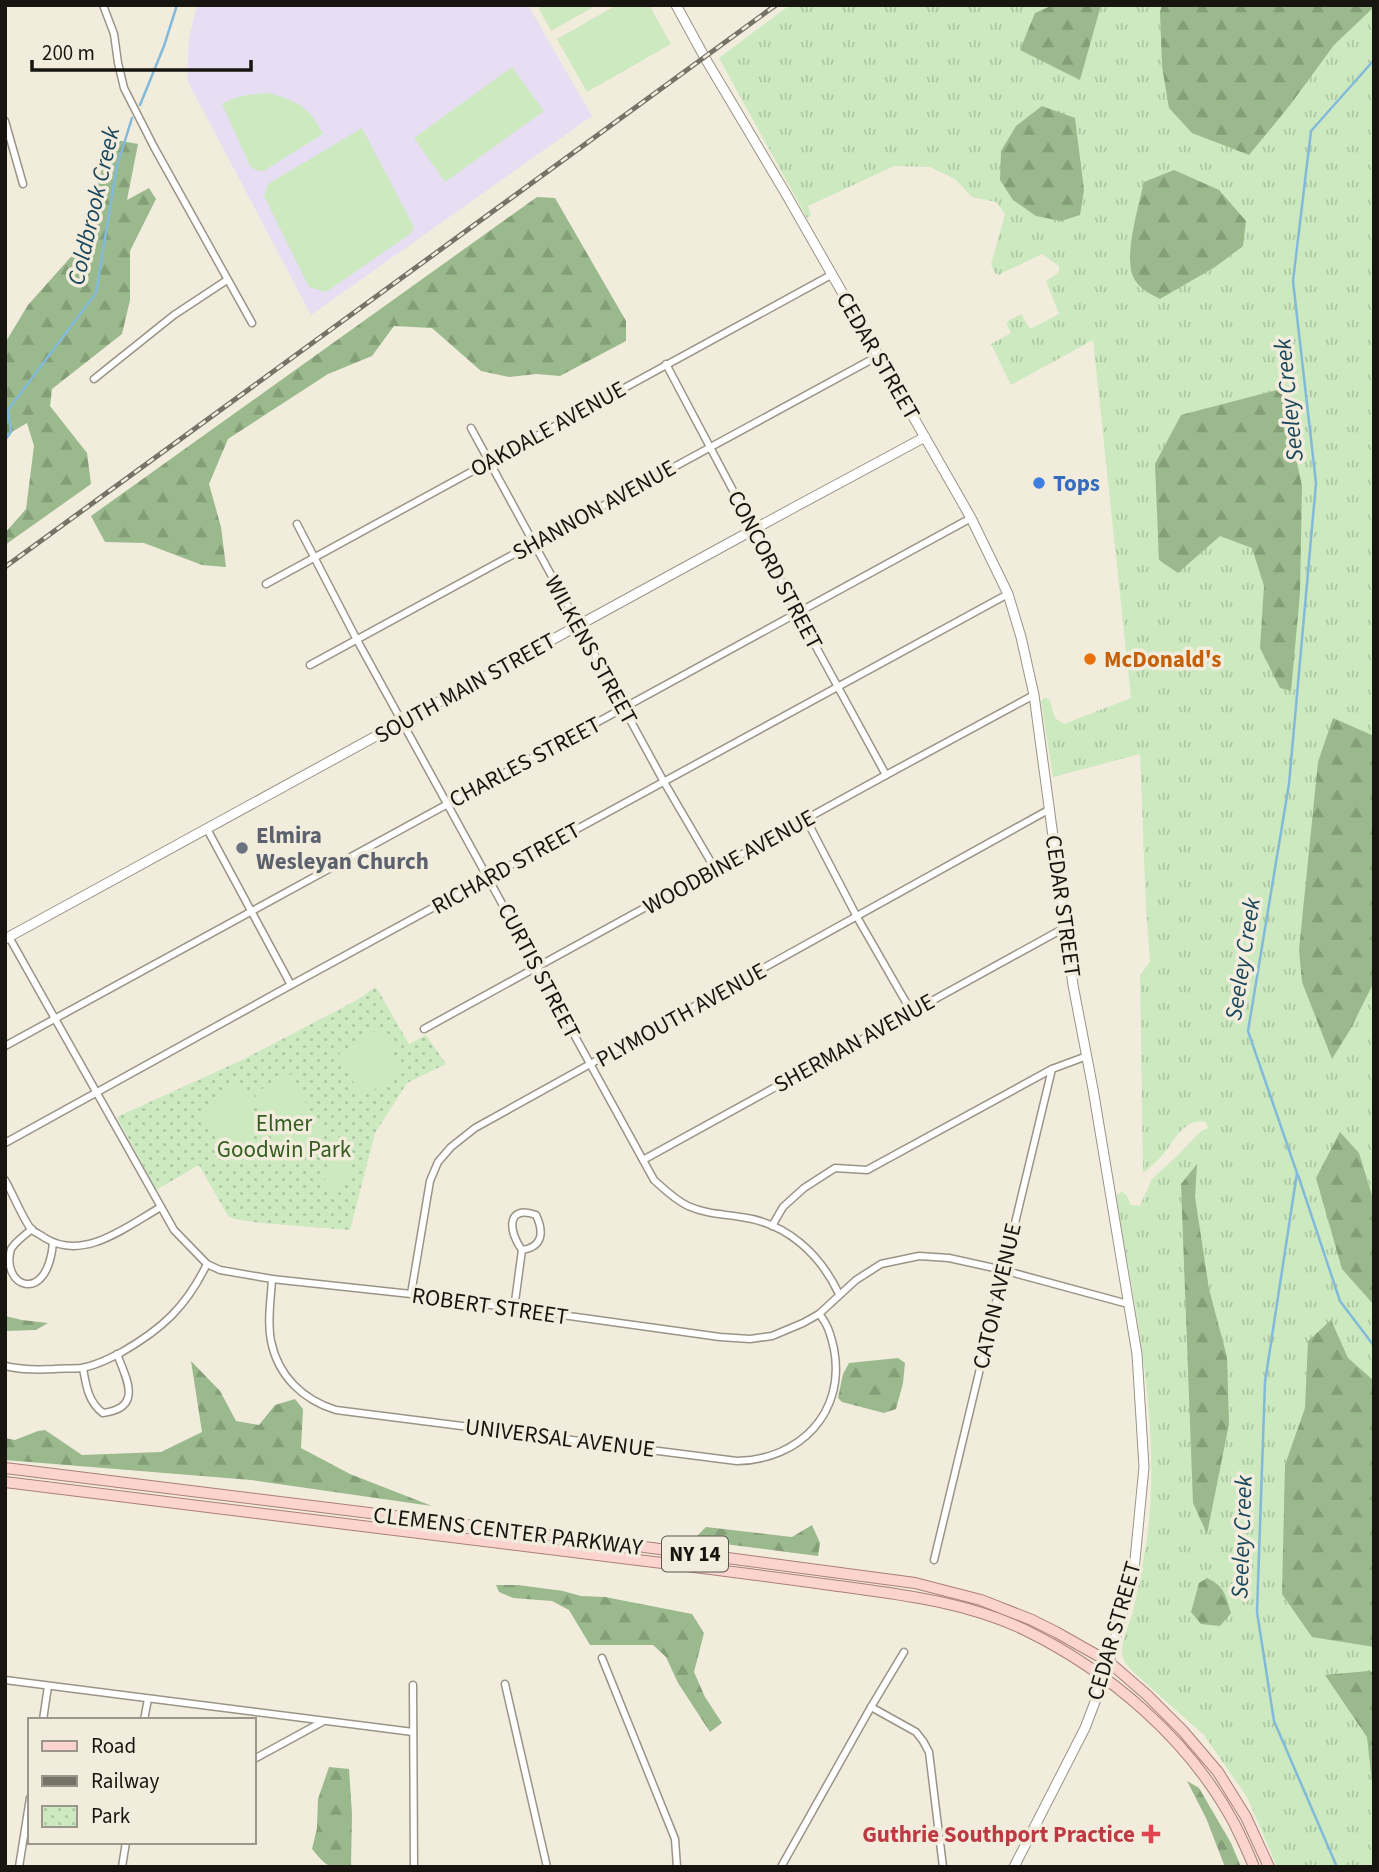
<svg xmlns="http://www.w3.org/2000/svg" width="1379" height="1872" viewBox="0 0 1379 1872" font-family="'Source Sans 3',sans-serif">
<defs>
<pattern id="grass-tufts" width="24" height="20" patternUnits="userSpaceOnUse" patternTransform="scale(1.75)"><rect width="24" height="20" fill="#cce9c0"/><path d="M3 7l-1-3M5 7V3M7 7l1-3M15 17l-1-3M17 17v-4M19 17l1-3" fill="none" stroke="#aec7a4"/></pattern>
<pattern id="forest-firs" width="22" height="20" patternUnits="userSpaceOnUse" patternTransform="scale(1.75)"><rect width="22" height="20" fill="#9ab98c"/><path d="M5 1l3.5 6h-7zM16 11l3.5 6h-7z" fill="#849e78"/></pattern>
<pattern id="park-dots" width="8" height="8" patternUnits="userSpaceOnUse" patternTransform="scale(1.75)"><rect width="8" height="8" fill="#cce9c0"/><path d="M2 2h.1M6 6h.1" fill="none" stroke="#aec7a4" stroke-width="1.8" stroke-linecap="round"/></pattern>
</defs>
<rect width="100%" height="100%" fill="#f2ecdd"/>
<path fill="#e8def3" d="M 197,5 L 528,5 L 592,116 L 311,315 L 187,80 L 189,38 Z"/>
<path fill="url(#grass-tufts)" d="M 790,5 L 1374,5 L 1374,1867 L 1277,1867 L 1247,1797 L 1204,1735 L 1132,1671 C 1129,1667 1125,1663 1123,1658 C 1119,1644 1129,1625 1133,1612 C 1138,1588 1143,1563 1147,1539 C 1162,1425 1135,1308 1116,1196 L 1122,1191 L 1127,1196 L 1131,1205 L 1140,1206 L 1152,1179 L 1177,1156 L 1201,1131 L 1208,1128 L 1206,1122 C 1183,1117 1174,1143 1160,1158 C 1155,1163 1149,1168 1143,1173 L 1140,975 L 1150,962 L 1146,907 L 1140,754 L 1053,777 L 1041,701 L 1045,697 L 1050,701 L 1055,718 L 1064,724 L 1131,698 L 1093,340 L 1011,385 L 991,344 L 1011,333 L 1007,325 L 1008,321 L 1021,314 L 1030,329 L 1059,314 L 1046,281 L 1059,272 L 1059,266 L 1042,254 L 998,275 L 994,272 L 991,264 L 1005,214 L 996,202 L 972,197 L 955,179 L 930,167 L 894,166 L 808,206 L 811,216 L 807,218 L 719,58 Z"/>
<g fill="url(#forest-firs)">
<path d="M 1053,5 L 1101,5 L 1080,80 L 1020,50 L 1035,13 Z"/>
<path d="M 1162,5 L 1374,5 L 1374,7 L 1334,45 L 1290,105 L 1249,155 L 1192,133 L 1169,108 L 1162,66 L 1160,12 Z"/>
<path d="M 1042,106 L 1075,118 L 1084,190 L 1080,215 L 1061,221 L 1036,216 L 1013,200 L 1000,180 L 1001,151 L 1016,126 Z"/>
<path d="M 111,139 L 138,144 L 127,200 L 149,188 L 156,199 L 130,251 L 130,300 L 122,334 L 52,389 L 50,406 L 87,453 L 91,484 L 5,545 L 5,533 L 26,509 L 34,446 L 27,423 L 5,436 L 5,343 L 28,305 L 77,250 Z"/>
<path d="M 1174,170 L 1219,190 L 1246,221 L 1243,246 L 1215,267 L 1160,299 C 1149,293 1136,287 1132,274 C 1125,251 1139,205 1144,182 Z"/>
<path d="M 537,197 L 555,198 L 626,321 L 626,341 L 560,376 L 536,374 L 509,377 L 481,371 L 432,328 L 394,326 L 372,356 L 328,374 L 228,439 L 209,484 L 221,527 L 226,567 L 202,565 L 144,543 L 105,542 L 91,516 Z"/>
<path d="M 1281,389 L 1302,486 L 1300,593 L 1291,691 L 1280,688 L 1260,648 L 1264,586 L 1252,548 L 1220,536 L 1178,573 L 1159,560 L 1155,464 L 1181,415 Z"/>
<path d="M 1333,718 L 1374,736 L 1374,982 L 1350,1030 L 1332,1059 L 1302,982 L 1299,950 L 1318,762 Z"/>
<path d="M 1340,1132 L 1359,1153 L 1374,1202 L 1374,1305 L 1342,1269 L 1316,1178 Z"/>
<path d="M 1197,1164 L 1195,1197 L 1209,1289 L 1227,1357 L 1229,1424 L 1207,1534 L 1193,1503 L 1181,1184 Z"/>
<path d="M 5,1316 L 22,1320 L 48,1323 L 36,1330 L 5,1331 Z"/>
<path d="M 1331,1320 L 1348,1358 L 1374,1381 L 1374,1647 L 1312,1637 L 1282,1594 L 1285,1465 L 1305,1408 L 1308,1341 Z"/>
<path d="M 898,1358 L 905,1363 L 903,1383 L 896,1409 L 884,1413 L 842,1402 L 838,1398 L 843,1374 L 849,1363 Z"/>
<path d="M 191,1361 L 220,1391 L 236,1421 L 259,1425 L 275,1405 L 295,1399 L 303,1409 L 301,1448 L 350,1474 L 432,1506 L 251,1480 L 5,1460 L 5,1438 L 15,1440 L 38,1431 L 45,1430 L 82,1455 L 161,1452 L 202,1432 Z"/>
<path d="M 812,1525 L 820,1543 L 818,1556 L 693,1540 L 706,1527 L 792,1537 Z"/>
<path d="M 1207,1578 C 1225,1587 1225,1594 1231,1613 L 1220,1626 L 1201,1624 L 1191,1612 L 1199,1583 Z"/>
<path d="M 496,1585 L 518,1585 L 563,1591 L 581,1596 L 605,1597 L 692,1614 L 704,1633 L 694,1672 L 705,1697 L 722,1723 L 710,1732 L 678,1683 L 666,1657 L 653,1645 L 590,1645 L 569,1610 L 552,1601 L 513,1598 L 499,1592 Z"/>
<path d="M 1368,1671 L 1374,1672 L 1374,1800 L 1367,1737 L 1325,1675 Z"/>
<path d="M 329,1767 L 349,1769 L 352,1814 L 351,1867 C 327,1867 328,1868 312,1849 L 317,1828 L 318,1799 Z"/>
<path d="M 1187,1781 L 1199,1788 L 1231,1843 L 1241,1867 L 1225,1867 L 1206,1818 Z"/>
</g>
<path fill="url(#park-dots)" d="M 376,987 L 409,1044 L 426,1035 L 446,1064 L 407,1083 L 375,1133 L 350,1230 L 261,1223 L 235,1219 L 228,1216 L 199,1165 L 156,1190 L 117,1117 L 242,1060 L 357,1000 Z"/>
<g fill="#cce9c0">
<path d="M 537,5 L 597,5 L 551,31 Z"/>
<path d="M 617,5 L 649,5 L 671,44 L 587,92 L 557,39 Z"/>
<path d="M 512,67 L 544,111 L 445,182 L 414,138 Z"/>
<path d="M 269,93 C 299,102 308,106 323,134 L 262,172 L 251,168 L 222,104 C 237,95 252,94 269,93 Z"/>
<path d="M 362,128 L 414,227 L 410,234 L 326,292 L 309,287 L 264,196 L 268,184 Z"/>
<path d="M 380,1028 L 402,1070 L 403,1073 L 361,1097 L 339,1053 Z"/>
<path d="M 291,1074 L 327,1144 L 290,1163 L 254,1093 Z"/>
<path d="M 238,1082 L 254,1105 L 251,1135 L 228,1149 L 204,1118 L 205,1111 Z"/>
<path d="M 335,1156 L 352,1164 L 339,1193 L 322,1186 Z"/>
</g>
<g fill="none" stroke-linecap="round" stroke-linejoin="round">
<g stroke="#83bad9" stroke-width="2.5">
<path d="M 140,105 L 164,46 L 177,5"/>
<path d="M 5,440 L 11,432 L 8,410 L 96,293 L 117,166 L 132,118"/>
<path d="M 1298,1175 L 1340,1301 L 1374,1346"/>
<path d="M 1337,1867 L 1274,1721 L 1257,1612 L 1265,1382 L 1297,1173 L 1248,1031 L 1289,784 L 1316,483 L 1293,281 L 1311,131 L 1374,60"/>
</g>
<g stroke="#9a9487" stroke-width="9">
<g id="street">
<path d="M 103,5 L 114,34 L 118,63 L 124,88 L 154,147 L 252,323"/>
<path d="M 5,121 L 23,184"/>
<path d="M 666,364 L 809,634 L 886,775"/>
<path d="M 94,379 L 174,315 L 227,280"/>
<path d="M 471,428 L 664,782 L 715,869"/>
<path d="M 297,524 L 357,640 L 654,1180 C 664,1189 675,1200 688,1206 C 706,1214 722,1214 741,1217 C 787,1223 820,1254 839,1294"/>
<path d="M 266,584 L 831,275"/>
<path d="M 310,665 L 878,356"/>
<path d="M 806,819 L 857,917 L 911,1011"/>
<path d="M 207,829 L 291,985"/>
<path d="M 9,937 L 174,1230 L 207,1264 L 220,1270 L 272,1279 L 411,1294 L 720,1337 L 750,1339 L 772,1336 L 803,1323 L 819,1314 L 856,1280 L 881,1264 L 919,1256 L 949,1258 L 1003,1270 L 1128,1304"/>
<path d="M 424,1029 L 886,775 L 1034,695"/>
<path d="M 5,1046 L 971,518"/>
<path d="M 5,1143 L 291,985 L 1008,594"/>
<path d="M 643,1160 L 1066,927"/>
<path d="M 5,1180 C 12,1192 23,1219 31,1229 C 34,1232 41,1235 45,1238 C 84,1262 127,1226 161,1207"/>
<path d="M 772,1226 L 783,1207 L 804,1188 L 835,1168 L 867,1170 L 1052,1069"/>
<path d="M 32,1229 C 25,1235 16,1241 11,1249 C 0,1286 47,1307 53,1243"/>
<path d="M 272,1279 C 271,1299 267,1321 271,1341 C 278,1376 303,1400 336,1410 L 737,1461 C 799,1460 846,1413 834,1349 C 831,1336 828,1324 819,1314"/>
<path d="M 411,1294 L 430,1181 L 438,1162 L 451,1147 L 475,1128 L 1050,809"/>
<path d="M 514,1309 L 522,1250 C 509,1233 505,1204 536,1215 C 544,1232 543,1247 522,1250"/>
<path d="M 5,1366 C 22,1370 37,1370 54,1369 C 63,1368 72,1369 81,1368 C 95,1366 109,1359 122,1352 C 162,1329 186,1307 207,1264"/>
<path d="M 83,1368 C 86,1385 88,1402 103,1413 C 143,1408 127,1380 117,1354"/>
<path d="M 934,1560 L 1052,1069 L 1087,1056"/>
<path d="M 602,1658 L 675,1839 L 677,1867"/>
<path d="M 5,1680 L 413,1732"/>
<path d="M 505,1684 L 547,1867"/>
<path d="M 413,1685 L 414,1867"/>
<path d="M 871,1707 L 916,1732 L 923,1741 L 929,1752 L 943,1867"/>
<path d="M 43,1720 L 48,1686"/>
<path d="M 144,1720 L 148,1699"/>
<path d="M 254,1759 L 322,1722"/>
<path d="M 19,1867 L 30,1798"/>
<path d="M 122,1867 L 126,1842"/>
<path d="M 781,1867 L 871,1707 L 904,1652"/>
</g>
</g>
<g stroke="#9a9487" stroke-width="11">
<g id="secondary">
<path d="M 676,5 L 705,58 L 786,194 L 971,518 L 1008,594 L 1021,637 L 1034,695 L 1073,985 L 1093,1089 L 1137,1354 L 1144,1467 L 1134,1570 L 1106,1673 L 1085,1728 L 1014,1867"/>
<path d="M 5,939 L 793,508 L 925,437"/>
</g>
</g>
<g stroke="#aa7f78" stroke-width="12">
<g id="primary">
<path d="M 5,1468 L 637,1546 L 915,1583 L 981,1600 L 1032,1620 L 1056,1632 L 1109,1662 L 1147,1695 L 1183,1731 L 1218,1772 L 1246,1817 L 1269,1867"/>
<path d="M 5,1482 C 221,1508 438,1536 654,1562 C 713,1569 772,1577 831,1585 C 897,1594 964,1601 1025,1630 C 1109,1671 1189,1739 1234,1823 C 1241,1837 1248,1852 1254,1867"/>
</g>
</g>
<use href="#street" stroke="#fff" stroke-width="6"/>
<use href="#secondary" stroke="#fff" stroke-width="9"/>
<use href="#primary" stroke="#fbd4d0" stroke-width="10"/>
<g stroke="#757268" stroke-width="5">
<path id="rail" d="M 5,567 L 776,5"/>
</g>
<use href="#rail" stroke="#f2ecdd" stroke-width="2.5" stroke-dasharray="8" stroke-linecap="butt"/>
</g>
<circle fill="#3f7fe0" stroke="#f2ecdd" stroke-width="2.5" cx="1039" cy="483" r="7"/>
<circle fill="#e8710a" stroke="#f2ecdd" stroke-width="2.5" cx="1090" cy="659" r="7"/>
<circle fill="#6b7280" stroke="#f2ecdd" stroke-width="2.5" cx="242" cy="848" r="7"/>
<path fill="#e0444e" stroke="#f2ecdd" stroke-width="2.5" d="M1147.5 1823.5h7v7h7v7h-7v7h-7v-7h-7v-7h7z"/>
<g text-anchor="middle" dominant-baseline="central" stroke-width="7" stroke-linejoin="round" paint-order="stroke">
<rect fill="#f2ecdd" stroke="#59564e" stroke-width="2" x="662" y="1536.5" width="66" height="35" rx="5"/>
<g font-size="21" font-weight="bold" fill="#171510">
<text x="695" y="1554">NY 14</text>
</g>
<g font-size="23" fill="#171510" stroke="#f2ecdd">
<text transform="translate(878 356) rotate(60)">CEDAR STREET</text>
<text transform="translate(548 429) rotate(-29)">OAKDALE AVENUE</text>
<text transform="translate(594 510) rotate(-29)">SHANNON AVENUE</text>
<text transform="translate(775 570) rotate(62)">CONCORD STREET</text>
<text transform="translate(591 650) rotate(61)">WILKENS STREET</text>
<text transform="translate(465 688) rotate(-29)">SOUTH MAIN STREET</text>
<text transform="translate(525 762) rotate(-28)">CHARLES STREET</text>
<text transform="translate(729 862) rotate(-29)">WOODBINE AVENUE</text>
<text transform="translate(506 868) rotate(-29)">RICHARD STREET</text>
<text transform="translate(1063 906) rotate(82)">CEDAR STREET</text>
<text transform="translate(539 971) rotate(62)">CURTIS STREET</text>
<text transform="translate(681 1015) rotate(-29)">PLYMOUTH AVENUE</text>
<text transform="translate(854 1043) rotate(-29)">SHERMAN AVENUE</text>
<text transform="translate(997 1296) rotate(-77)">CATON AVENUE</text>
<text transform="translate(490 1306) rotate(8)">ROBERT STREET</text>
<text transform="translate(560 1438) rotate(7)">UNIVERSAL AVENUE</text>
<text transform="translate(508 1531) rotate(7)">CLEMENS CENTER PARKWAY</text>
<text transform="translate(1114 1631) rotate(-74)">CEDAR STREET</text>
</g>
<g font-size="23" font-weight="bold" fill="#366cbe" stroke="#f2ecdd" text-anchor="start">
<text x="1053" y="483">Tops</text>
</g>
<g font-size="23" font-weight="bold" fill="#c56008" stroke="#f2ecdd" text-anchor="start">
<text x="1104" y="659">McDonald's</text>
</g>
<g font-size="23" font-weight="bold" fill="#5b616d" stroke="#f2ecdd" text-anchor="start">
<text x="256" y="835">Elmira<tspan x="256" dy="26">Wesleyan Church</tspan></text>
</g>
<g font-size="23" fill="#345d1f" stroke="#f2ecdd">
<text x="284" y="1123">Elmer<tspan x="284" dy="26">Goodwin Park</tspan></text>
</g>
<g font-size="23" font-weight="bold" fill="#be3a42" stroke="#f2ecdd" text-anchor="end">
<text x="1135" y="1834">Guthrie Southport Practice</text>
</g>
<g font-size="24" font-style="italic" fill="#1a465c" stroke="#f2ecdd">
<text transform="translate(94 206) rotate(-77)">Coldbrook Creek</text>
<text transform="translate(1289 400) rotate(-96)">Seeley Creek</text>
<text transform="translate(1243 959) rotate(-81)">Seeley Creek</text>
<text transform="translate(1242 1537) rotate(-88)">Seeley Creek</text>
</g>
</g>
<rect width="1379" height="1872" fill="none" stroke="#171510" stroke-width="14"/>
<rect x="28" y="1718" width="228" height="126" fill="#f2ecdd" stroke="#9a968b" stroke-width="2"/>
<rect x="42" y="1741" width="35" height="10" fill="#fbd4d0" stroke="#9a968b" stroke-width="2"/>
<text x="91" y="1753" font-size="21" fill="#171510">Road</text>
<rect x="42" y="1776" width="35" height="10" fill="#757268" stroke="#9a968b" stroke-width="2"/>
<text x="91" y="1788" font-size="21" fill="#171510">Railway</text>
<rect x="42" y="1806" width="35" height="21" fill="url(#park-dots)" stroke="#9a968b" stroke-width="2"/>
<text x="91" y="1823" font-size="21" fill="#171510">Park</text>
<path d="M32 60v10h219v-10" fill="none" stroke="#171510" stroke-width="3.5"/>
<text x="42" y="60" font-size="21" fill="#171510" stroke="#f2ecdd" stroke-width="5" paint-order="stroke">200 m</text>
</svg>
